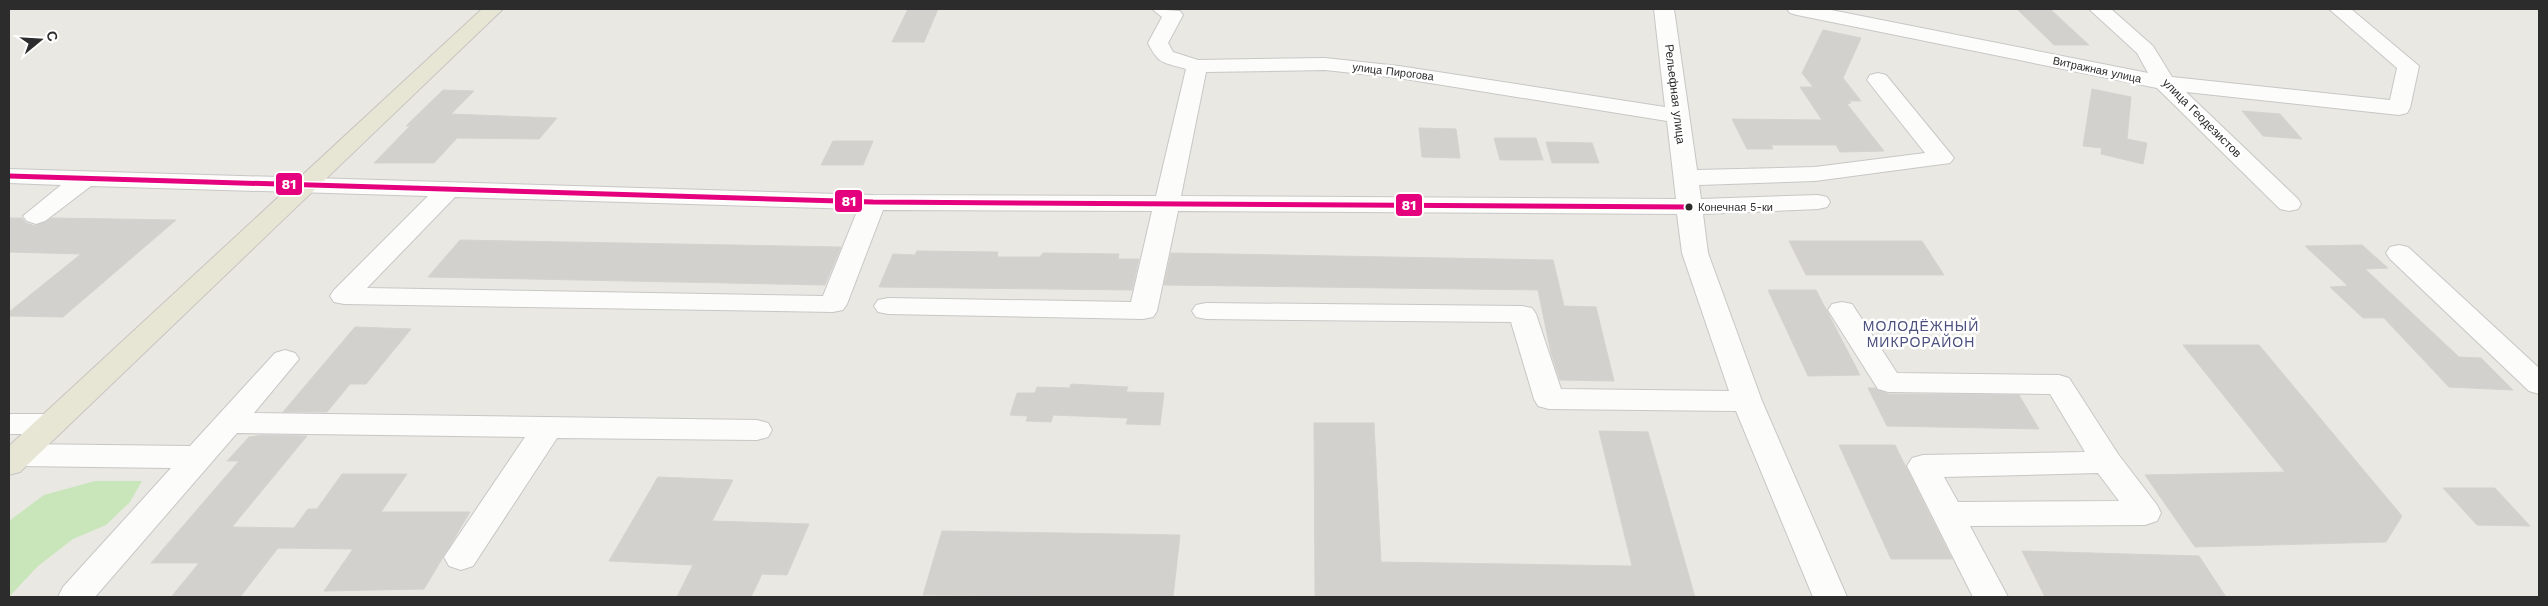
<svg xmlns="http://www.w3.org/2000/svg" width="2548" height="606" viewBox="0 0 2548 606" font-family="'Work Sans',sans-serif">
<rect width="100%" height="100%" fill="#eae8e2"/>
<path fill="#c8e6ba" d="M 95,481 L 142,481 L 130,502 L 106,525 L 73,539 L 38,566 L 9,597 L 9,521 L 44,495 Z"/>
<g fill="#d3d1cd" stroke="#d5d3ce">
<path d="M 908,9 L 938,9 L 924,42 L 892,42 Z"/>
<path d="M 2017,9 L 2050,9 L 2089,45 L 2054,45 Z"/>
<path d="M 1823,30 L 1861,38 L 1843,78 L 1861,101 L 1849,101 L 1851,103 L 1847,104 L 1884,151 L 1840,152 L 1836,145 L 1771,145 L 1773,149 L 1747,149 L 1732,119 L 1822,120 L 1800,87 L 1813,87 L 1802,73 Z"/>
<path d="M 2092,89 L 2131,97 L 2127,139 L 2147,143 L 2143,164 L 2101,154 L 2102,148 L 2083,146 Z"/>
<path d="M 443,90 L 474,91 L 451,114 L 557,118 L 539,139 L 457,138 L 434,163 L 374,163 L 410,126 L 406,126 Z"/>
<path d="M 2242,111 L 2280,114 L 2302,139 L 2263,136 Z"/>
<path d="M 1419,128 L 1456,129 L 1460,158 L 1422,157 Z"/>
<path d="M 1494,138 L 1536,138 L 1543,160 L 1500,160 Z"/>
<path d="M 833,141 L 873,141 L 863,165 L 821,165 Z"/>
<path d="M 1546,142 L 1592,143 L 1599,163 L 1552,163 Z"/>
<path d="M 9,218 L 22,218 L 26,223 L 35,226 L 52,218 L 176,220 L 63,317 L 9,316 L 9,312 L 81,254 L 9,252 Z"/>
<path d="M 460,240 L 841,247 L 825,285 L 428,277 Z"/>
<path d="M 1789,241 L 1922,241 L 1944,275 L 1806,275 Z"/>
<path d="M 2362,245 L 2388,268 L 2365,269 L 2459,357 L 2481,358 L 2513,390 L 2449,387 L 2384,318 L 2363,318 L 2330,287 L 2348,286 L 2305,246 Z"/>
<path d="M 917,251 L 998,252 L 997,257 L 1040,257 L 1043,253 L 1119,254 L 1118,259 L 1139,259 L 1132,290 L 879,287 L 893,254 L 915,255 Z"/>
<path d="M 1171,253 L 1553,260 L 1564,306 L 1596,307 L 1614,381 L 1560,380 L 1551,353 L 1538,290 L 1164,285 Z"/>
<path d="M 1768,290 L 1816,290 L 1860,375 L 1808,376 Z"/>
<path d="M 355,327 L 411,329 L 366,384 L 350,384 L 327,412 L 283,412 Z"/>
<path d="M 2183,345 L 2259,345 L 2402,516 L 2386,542 L 2195,547 L 2145,475 L 2285,472 Z"/>
<path d="M 1071,384 L 1128,387 L 1126,392 L 1164,393 L 1160,425 L 1126,424 L 1128,418 L 1053,415 L 1051,422 L 1026,421 L 1028,416 L 1010,415 L 1017,393 L 1035,393 L 1037,387 L 1070,388 Z"/>
<path d="M 1868,388 L 1875,388 L 1888,394 L 2019,395 L 2039,429 L 1887,426 Z"/>
<path d="M 1314,423 L 1374,423 L 1381,562 L 1632,566 L 1599,431 L 1648,432 L 1695,597 L 1315,597 Z"/>
<path d="M 262,435 L 307,436 L 232,527 L 294,528 L 308,509 L 317,509 L 342,474 L 407,474 L 381,512 L 470,512 L 424,589 L 324,591 L 353,549 L 278,548 L 241,596 L 172,596 L 199,563 L 151,563 L 239,461 L 227,461 L 249,437 Z"/>
<path d="M 1839,445 L 1895,445 L 1952,559 L 1891,559 Z"/>
<path d="M 658,477 L 733,480 L 712,521 L 809,524 L 787,575 L 762,574 L 751,597 L 677,597 L 693,565 L 609,561 Z"/>
<path d="M 2443,488 L 2495,488 L 2530,526 L 2477,525 Z"/>
<path d="M 942,531 L 1180,535 L 1173,597 L 923,595 Z"/>
<path d="M 2022,551 L 2199,556 L 2226,597 L 2045,597 Z"/>
</g>
<g fill="none" stroke-linecap="round" stroke-linejoin="round">
<g stroke="#c8c7c7" stroke-width="2">
<g id="minor">
<path d="M 1152,9 L 1180,11 L 1183,15 L 1168,43 L 1173,52 L 1198,60 L 1325,58 L 1399,66 L 1665,107 L 1654,9 L 1674,9 L 1697,170 L 1815,167 L 1925,153 L 1867,80 L 1870,75 L 1878,73 L 1886,75 L 1950,153 L 1954,158 L 1950,163 L 1815,181 L 1699,185 L 1701,199 L 1818,195 L 1827,197 L 1830,202 L 1827,207 L 1818,209 L 1703,214 L 1708,253 L 1762,401 L 1847,597 L 1813,597 L 1736,411 L 1549,409 L 1538,406 L 1534,399 L 1511,322 L 1206,319 L 1196,317 L 1192,311 L 1196,305 L 1206,303 L 1522,306 L 1532,308 L 1536,314 L 1561,389 L 1729,391 L 1682,253 L 1677,214 L 1178,211 L 1157,311 L 1153,317 L 1143,319 L 888,314 L 878,312 L 874,306 L 878,300 L 888,298 L 1131,302 L 1152,211 L 883,210 L 847,304 L 843,310 L 833,312 L 344,304 L 334,302 L 330,296 L 334,290 L 428,196 L 91,186 L 45,221 L 36,224 L 27,221 L 23,216 L 61,185 L 9,183 L 9,169 L 873,195 L 1156,196 L 1186,69 C 1163,62 1159,65 1148,43 L 1162,17 ZM 1325,70 L 1399,78 L 1667,121 L 1676,199 L 1181,196 L 1206,72 ZM 455,197 L 858,209 L 823,296 L 367,288 Z"/>
<path d="M 1787,9 L 1826,9 L 2148,73 L 2137,53 L 2089,9 L 2111,9 L 2153,46 L 2172,77 L 2390,100 L 2397,68 L 2329,9 L 2351,9 L 2419,66 L 2410,108 L 2407,113 L 2399,115 L 2186,92 L 2298,199 L 2301,204 L 2298,209 L 2289,211 L 2280,209 L 2157,88 L 1797,15 L 1790,13 Z"/>
<path d="M 2399,245 L 2408,247 L 2539,368 L 2539,394 L 2529,391 L 2390,259 L 2386,253 L 2390,247 Z"/>
<path d="M 1842,302 L 1852,304 L 1897,373 L 2059,375 L 2069,378 L 2118,454 L 2157,505 L 2161,513 L 2157,521 L 2145,525 L 1970,526 L 2008,597 L 1973,597 L 1907,466 L 1912,458 L 1923,455 L 2085,452 L 2050,394 L 1888,392 L 1878,389 L 1828,310 L 1832,304 ZM 2098,473 L 2119,501 L 1958,502 L 1944,477 Z"/>
<path d="M 285,350 L 295,353 L 299,359 L 254,413 L 757,420 L 768,423 L 772,430 L 768,437 L 757,440 L 557,438 L 473,566 L 461,570 L 449,566 L 444,557 L 525,437 L 237,433 L 95,597 L 58,597 L 63,587 L 171,468 L 18,466 L 9,463 L 9,447 L 18,444 L 190,446 L 275,353 Z"/>
<path d="M 9,414 L 52,414 L 63,417 L 67,424 L 63,431 L 52,434 L 9,434 Z"/>
</g>
</g>
<g stroke="#c6c5c2" stroke-width="2">
<path id="major" d="M 482,9 L 503,9 L 20,472 L 9,475 L 9,446 Z"/>
</g>
<use href="#minor" fill="#fcfcfb" fill-rule="evenodd"/>
<use href="#major" fill="#e7e5d4" fill-rule="evenodd"/>
<g stroke="#fff" stroke-width="8">
<path id="bus-1" d="M 9,176 L 873,202 L 1689,207"/>
</g>
<use href="#bus-1" stroke="#e5007d" stroke-width="5"/>
</g>
<circle fill="#2c2c2c" stroke="#fff" stroke-width="2" cx="1689" cy="207" r="4.5"/>
<g text-anchor="middle" dominant-baseline="central" stroke-width="5" stroke-linejoin="round" paint-order="stroke">
<g font-size="11" fill="#2c2c2c" stroke="#fff">
<text transform="translate(2097 70) rotate(12)">Витражная улица</text>
<text transform="translate(1393 72) rotate(7)">улица Пирогова</text>
</g>
<g font-size="11" fill="#2c2c2c" stroke="#fff" text-anchor="start">
<text x="1698" y="207">Конечная 5-ки</text>
</g>
<g font-size="12" fill="#2c2c2c" stroke="#fff">
<text transform="translate(1675 94) rotate(83)">Рельефная улица</text>
<text transform="translate(2202 118) rotate(45)">улица Геодезистов</text>
</g>
<g font-size="14" letter-spacing="1" fill="#4b507e" stroke="#fff">
<text x="1921" y="326">МОЛОДЁЖНЫЙ<tspan x="1921" dy="16">МИКРОРАЙОН</tspan></text>
</g>
</g>
<g stroke="#fff" stroke-width="2">
<rect x="275" y="172" width="28" height="24" rx="5" fill="#e5007d"/>
<rect x="834" y="189" width="29" height="24" rx="5" fill="#e5007d"/>
<rect x="1395" y="193" width="28" height="24" rx="5" fill="#e5007d"/>
</g>
<g font-size="14" text-anchor="middle" font-weight="bold" fill="#fff">
<text x="289" y="189">81</text>
<text x="849" y="206">81</text>
<text x="1409" y="210">81</text>
</g>
<rect width="2548" height="606" fill="none" stroke="#2c2c2c" stroke-width="20"/>
<g transform="translate(40 40) rotate(72)" stroke="#ffffff" stroke-width="4" paint-order="stroke">
<path d="M0-4L9 19L0 12L-9 19Z" fill="#2c2c2c"/>
<text y="-8" font-size="14" font-weight="bold" text-anchor="middle" fill="#2c2c2c">С</text>
</g>
</svg>
